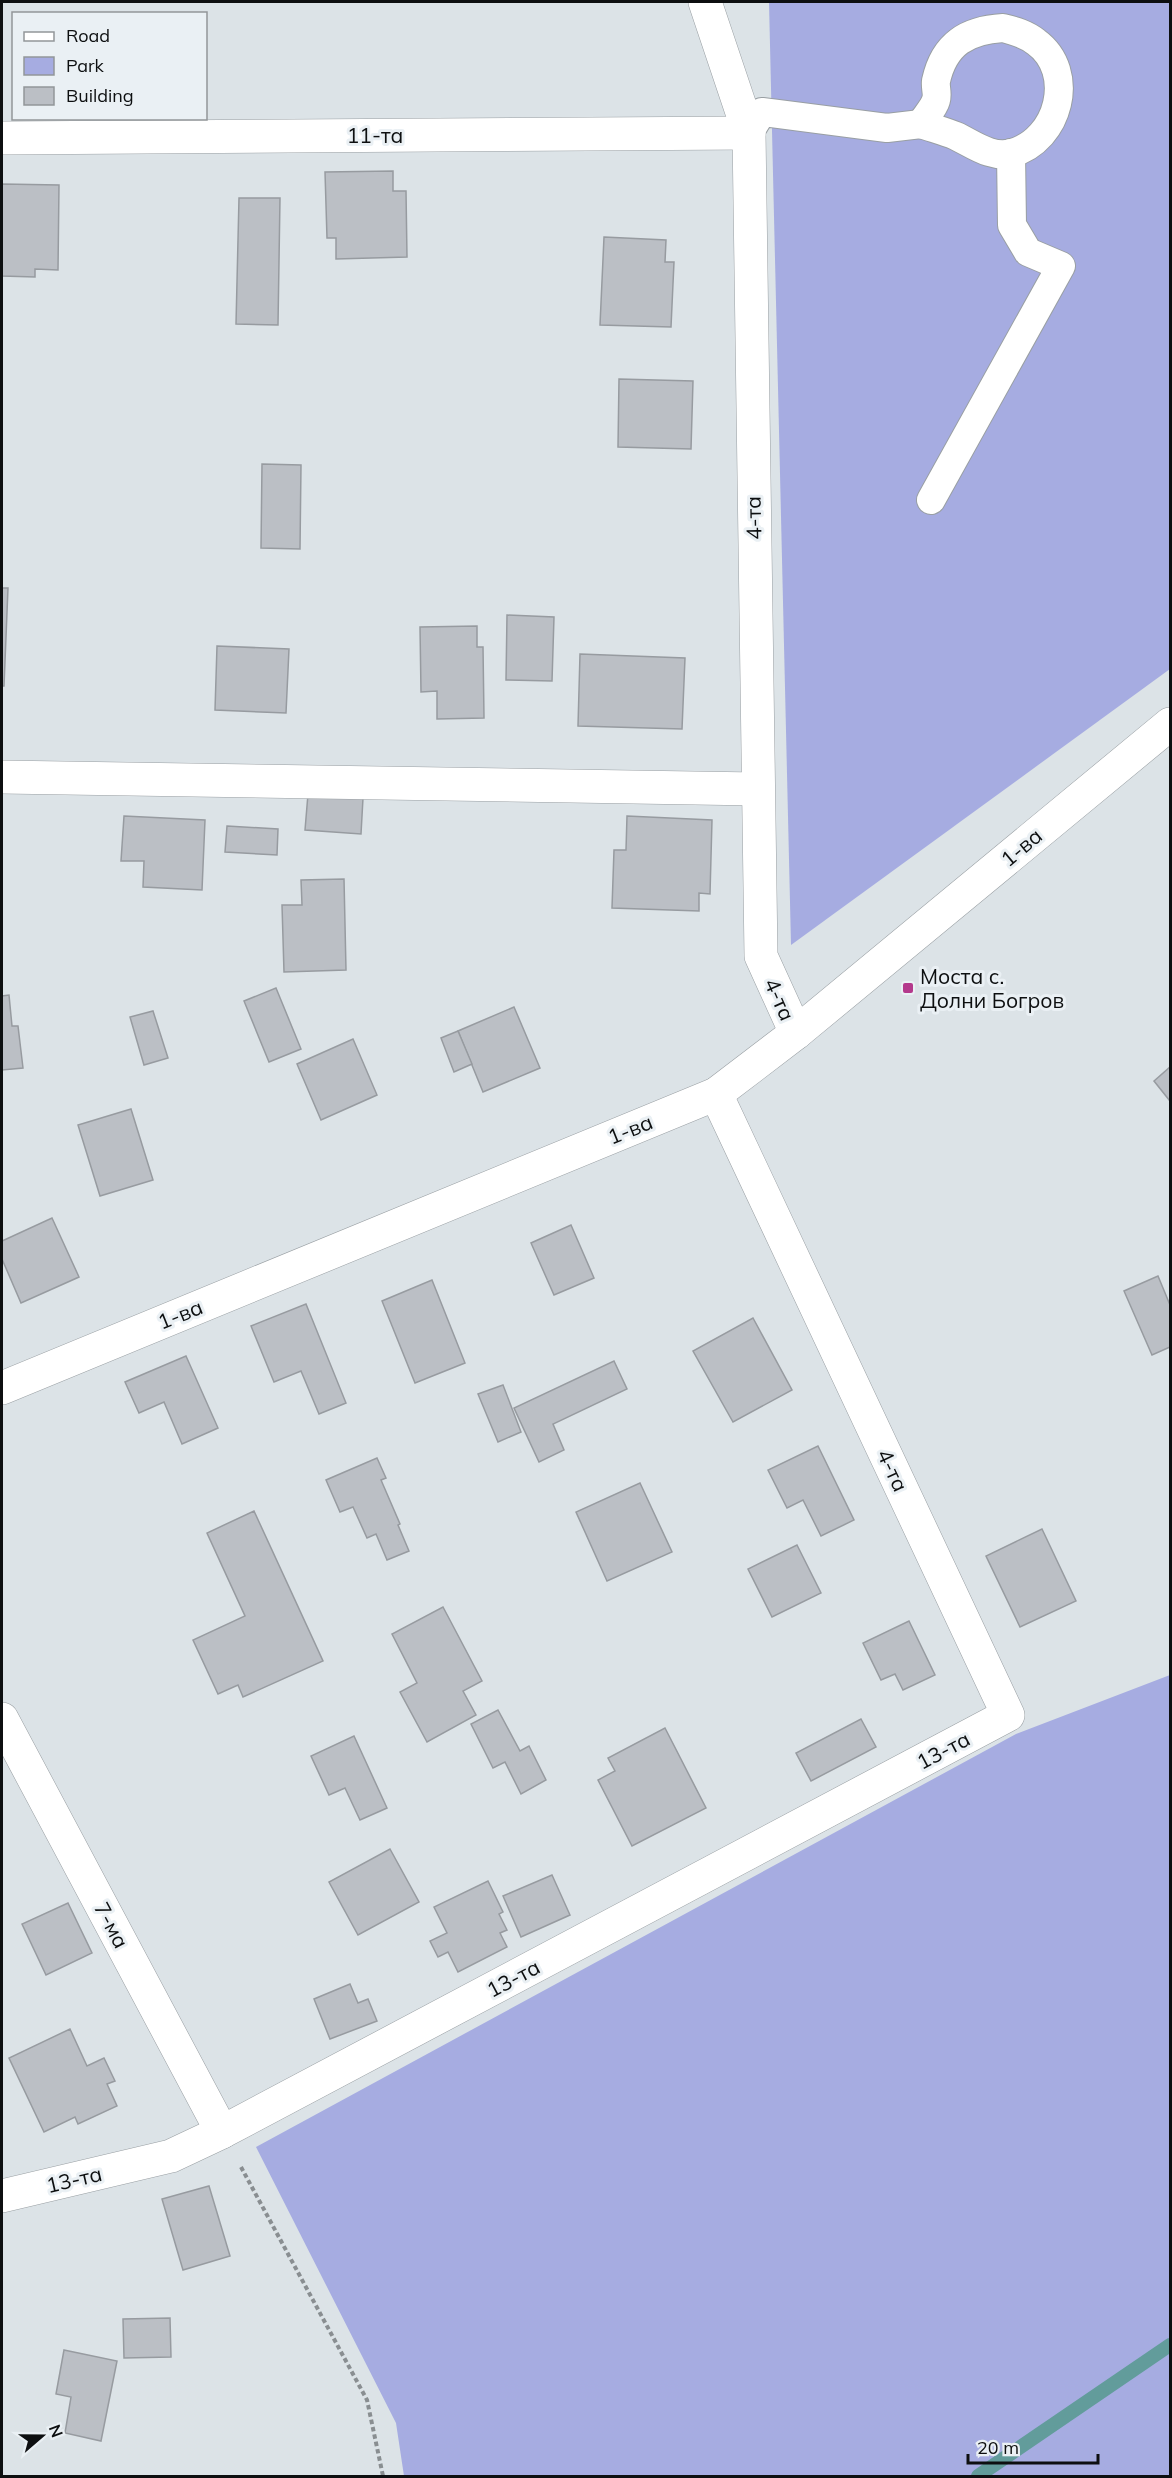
<svg xmlns="http://www.w3.org/2000/svg" width="1172" height="2478" viewBox="0 0 1172 2478" font-family="Mulish,sans-serif">
<rect width="100%" height="100%" fill="#dce3e7"/>
<g fill="#a6ace1">
<path d="M 769,2 L 1170,2 L 1170,669 L 791,945 Z"/>
<path d="M 1170,1675 L 1170,2476 L 404,2476 L 396,2423 L 256,2147 L 1016,1734 Z"/>
</g>
<g fill="none" stroke-linecap="round" stroke-linejoin="round">
<path stroke="#629c9b" stroke-width="14" d="M 978,2476 L 1170,2345"/>
</g>
<g fill="#bbbfc5" stroke="#979ba0" stroke-width="1.5">
<path d="M 393,171 L 393,191 L 406,191 L 407,257 L 336,259 L 336,238 L 327,238 L 325,172 Z"/>
<path d="M 2,184 L 59,185 L 58,270 L 35,269 L 35,277 L 2,276 Z"/>
<path d="M 239,198 L 280,198 L 278,325 L 236,324 Z"/>
<path d="M 604,237 L 666,240 L 665,262 L 674,262 L 671,327 L 600,325 Z"/>
<path d="M 619,379 L 693,381 L 691,449 L 618,447 Z"/>
<path d="M 262,464 L 301,465 L 300,549 L 261,548 Z"/>
<path d="M 2,588 L 8,588 L 4,686 L 2,686 Z"/>
<path d="M 507,615 L 554,617 L 552,681 L 506,680 Z"/>
<path d="M 477,626 L 477,647 L 483,647 L 484,718 L 437,719 L 437,691 L 421,692 L 420,627 Z"/>
<path d="M 217,646 L 289,649 L 286,713 L 215,710 Z"/>
<path d="M 580,654 L 685,658 L 682,729 L 578,726 Z"/>
<path d="M 308,794 L 363,798 L 361,834 L 305,830 Z"/>
<path d="M 124,816 L 205,820 L 202,890 L 143,887 L 144,861 L 121,861 Z"/>
<path d="M 627,816 L 712,820 L 710,894 L 699,893 L 699,911 L 612,908 L 614,850 L 626,850 Z"/>
<path d="M 227,826 L 278,829 L 277,855 L 225,852 Z"/>
<path d="M 344,879 L 346,970 L 284,972 L 282,905 L 302,905 L 301,880 Z"/>
<path d="M 276,988 L 301,1049 L 269,1062 L 244,1001 Z"/>
<path d="M 9,995 L 12,1026 L 18,1026 L 23,1068 L 2,1070 L 2,996 Z"/>
<path d="M 514,1007 L 540,1068 L 483,1092 L 458,1031 Z"/>
<path d="M 153,1011 L 168,1058 L 144,1065 L 130,1017 Z"/>
<path d="M 458,1031 L 472,1064 L 454,1072 L 441,1038 Z"/>
<path d="M 353,1039 L 377,1095 L 321,1120 L 297,1064 Z"/>
<path d="M 1170,1067 L 1170,1101 L 1154,1081 Z"/>
<path d="M 131,1109 L 153,1180 L 100,1196 L 78,1125 Z"/>
<path d="M 52,1218 L 79,1277 L 21,1303 L 2,1259 L 2,1241 Z"/>
<path d="M 571,1225 L 594,1278 L 554,1295 L 531,1243 Z"/>
<path d="M 1158,1276 L 1170,1305 L 1170,1347 L 1152,1355 L 1124,1291 Z"/>
<path d="M 432,1280 L 465,1363 L 415,1383 L 382,1301 Z"/>
<path d="M 306,1304 L 346,1403 L 319,1414 L 301,1371 L 274,1382 L 251,1326 Z"/>
<path d="M 753,1318 L 792,1390 L 733,1422 L 693,1351 Z"/>
<path d="M 186,1356 L 218,1428 L 182,1444 L 164,1402 L 139,1413 L 125,1382 Z"/>
<path d="M 614,1361 L 627,1389 L 553,1424 L 564,1450 L 539,1462 L 514,1408 Z"/>
<path d="M 503,1385 L 521,1432 L 498,1442 L 478,1394 Z"/>
<path d="M 818,1446 L 854,1520 L 821,1536 L 803,1500 L 787,1508 L 768,1470 Z"/>
<path d="M 377,1458 L 386,1478 L 381,1480 L 400,1524 L 398,1525 L 409,1551 L 387,1560 L 376,1534 L 367,1538 L 353,1507 L 340,1512 L 326,1480 Z"/>
<path d="M 640,1483 L 672,1552 L 607,1581 L 576,1512 Z"/>
<path d="M 254,1511 L 323,1661 L 243,1697 L 238,1685 L 218,1694 L 193,1640 L 245,1616 L 207,1533 Z"/>
<path d="M 1042,1529 L 1076,1601 L 1020,1627 L 986,1556 Z"/>
<path d="M 797,1545 L 821,1593 L 772,1617 L 748,1569 Z"/>
<path d="M 443,1607 L 482,1681 L 463,1691 L 476,1715 L 427,1742 L 400,1692 L 417,1683 L 392,1634 Z"/>
<path d="M 909,1621 L 935,1675 L 903,1690 L 895,1674 L 881,1680 L 863,1643 Z"/>
<path d="M 498,1710 L 520,1751 L 529,1746 L 546,1780 L 521,1794 L 505,1762 L 493,1768 L 471,1724 Z"/>
<path d="M 861,1719 L 876,1747 L 811,1781 L 796,1753 Z"/>
<path d="M 665,1728 L 706,1808 L 632,1846 L 598,1780 L 615,1771 L 608,1758 Z"/>
<path d="M 354,1736 L 387,1808 L 360,1820 L 345,1788 L 329,1795 L 311,1756 Z"/>
<path d="M 390,1849 L 419,1902 L 358,1935 L 329,1882 Z"/>
<path d="M 552,1875 L 570,1915 L 521,1937 L 503,1896 Z"/>
<path d="M 488,1881 L 503,1912 L 499,1914 L 507,1930 L 500,1933 L 507,1947 L 458,1972 L 448,1952 L 438,1957 L 430,1941 L 447,1933 L 434,1907 Z"/>
<path d="M 68,1903 L 92,1953 L 46,1975 L 22,1924 Z"/>
<path d="M 350,1984 L 358,2003 L 368,1999 L 377,2021 L 330,2039 L 314,1999 Z"/>
<path d="M 70,2029 L 87,2066 L 104,2058 L 115,2081 L 107,2084 L 117,2106 L 78,2124 L 75,2117 L 44,2132 L 9,2058 Z"/>
<path d="M 209,2186 L 230,2256 L 183,2270 L 162,2199 Z"/>
<path d="M 170,2318 L 171,2357 L 124,2358 L 123,2319 Z"/>
<path d="M 64,2350 L 117,2361 L 101,2441 L 65,2433 L 71,2397 L 56,2394 Z"/>
</g>
<g fill="none" stroke-linecap="round" stroke-linejoin="round">
<g stroke="#999fa3" stroke-width="30">
<g id="pedestrian">
<path d="M 1003,28 C 1015,31 1026,34 1036,42 C 1077,72 1059,140 1012,153 C 992,159 973,144 956,136 C 944,131 932,128 921,124 C 925,117 934,108 936,100 C 938,94 935,87 936,81 C 944,44 967,30 1003,28 Z"/>
<path d="M 749,133 L 762,112 L 887,128 L 921,124"/>
<path d="M 931,500 L 1061,266 L 1028,252 L 1012,225 L 1011,153"/>
</g>
</g>
<g stroke="#999fa3" stroke-width="34">
<g id="minor">
<path d="M 705,2 L 749,133 L 761,956 L 796,1033"/>
<path d="M 2,138 L 749,133"/>
<path d="M 2,777 L 757,789"/>
<path d="M 2,1719 L 222,2132"/>
<path d="M 2,2196 L 171,2156 L 222,2132 L 1008,1715 L 716,1094"/>
</g>
</g>
<g stroke="#999fa3" stroke-width="34">
<path id="tertiary" d="M 2,1388 L 716,1094 L 796,1033 L 1170,724"/>
</g>
<path stroke="#898e91" stroke-width="4" stroke-dasharray="4.5 3" stroke-linecap="butt" d="M 241,2167 L 367,2400 L 383,2476"/>
<use href="#pedestrian" stroke="#fff" stroke-width="28"/>
<use href="#minor" stroke="#fff" stroke-width="33"/>
<use href="#tertiary" stroke="#fff" stroke-width="33"/>
</g>
<rect fill="#b4398c" stroke="#eaf0f4" stroke-width="2" x="902" y="982" width="12" height="12" rx="3"/>
<g text-anchor="middle" dominant-baseline="central" stroke-width="6" stroke-linejoin="round" paint-order="stroke">
<g font-size="21" fill="#0d0f10" stroke="#eaf0f4">
<text x="375" y="135">11-та</text>
<text transform="translate(753 518) rotate(-91)">4-та</text>
<text transform="translate(1021 847) rotate(-40)">1-ва</text>
<text transform="translate(780 999) rotate(66)">4-та</text>
<text transform="translate(630 1129) rotate(-22)">1-ва</text>
<text transform="translate(180 1314) rotate(-22)">1-ва</text>
<text transform="translate(893 1470) rotate(65)">4-та</text>
<text transform="translate(943 1750) rotate(-28)">13-та</text>
<text transform="translate(112 1925) rotate(62)">7-ма</text>
<text transform="translate(513 1978) rotate(-28)">13-та</text>
<text transform="translate(74 2179) rotate(-13)">13-та</text>
</g>
<g font-size="21" fill="#0d0f10" stroke="#eaf0f4" text-anchor="start">
<text x="920" y="976">Моста с.<tspan x="920" dy="24">Долни Богров</tspan></text>
</g>
</g>
<rect width="1172" height="2478" fill="none" stroke="#0d0f10" stroke-width="6"/>
<rect x="12" y="12" width="195" height="108" fill="#eaf0f4" stroke="#929699" stroke-width="1.5"/>
<rect x="24" y="32" width="30" height="9" fill="#ffffff" stroke="#929699" stroke-width="1.5"/>
<text x="66" y="42" font-size="18" fill="#0d0f10">Road</text>
<rect x="24" y="57" width="30" height="18" fill="#a6ace1" stroke="#929699" stroke-width="1.5"/>
<text x="66" y="72" font-size="18" fill="#0d0f10">Park</text>
<rect x="24" y="87" width="30" height="18" fill="#bbbfc5" stroke="#929699" stroke-width="1.5"/>
<text x="66" y="102" font-size="18" fill="#0d0f10">Building</text>
<g transform="translate(42 2436) rotate(70)" stroke="#eaf0f4" stroke-width="4.5" paint-order="stroke">
<path d="M0-4.5L10 22L0 15L-10 22Z" fill="#0d0f10"/>
<text y="-9" font-size="16" font-weight="bold" text-anchor="middle" fill="#0d0f10">N</text>
</g>
<path d="M968 2454v9h130v-9" fill="none" stroke="#0d0f10" stroke-width="3"/>
<text x="977" y="2454" font-size="18" fill="#0d0f10" stroke="#eaf0f4" stroke-width="4.5" paint-order="stroke">20 m</text>
</svg>
